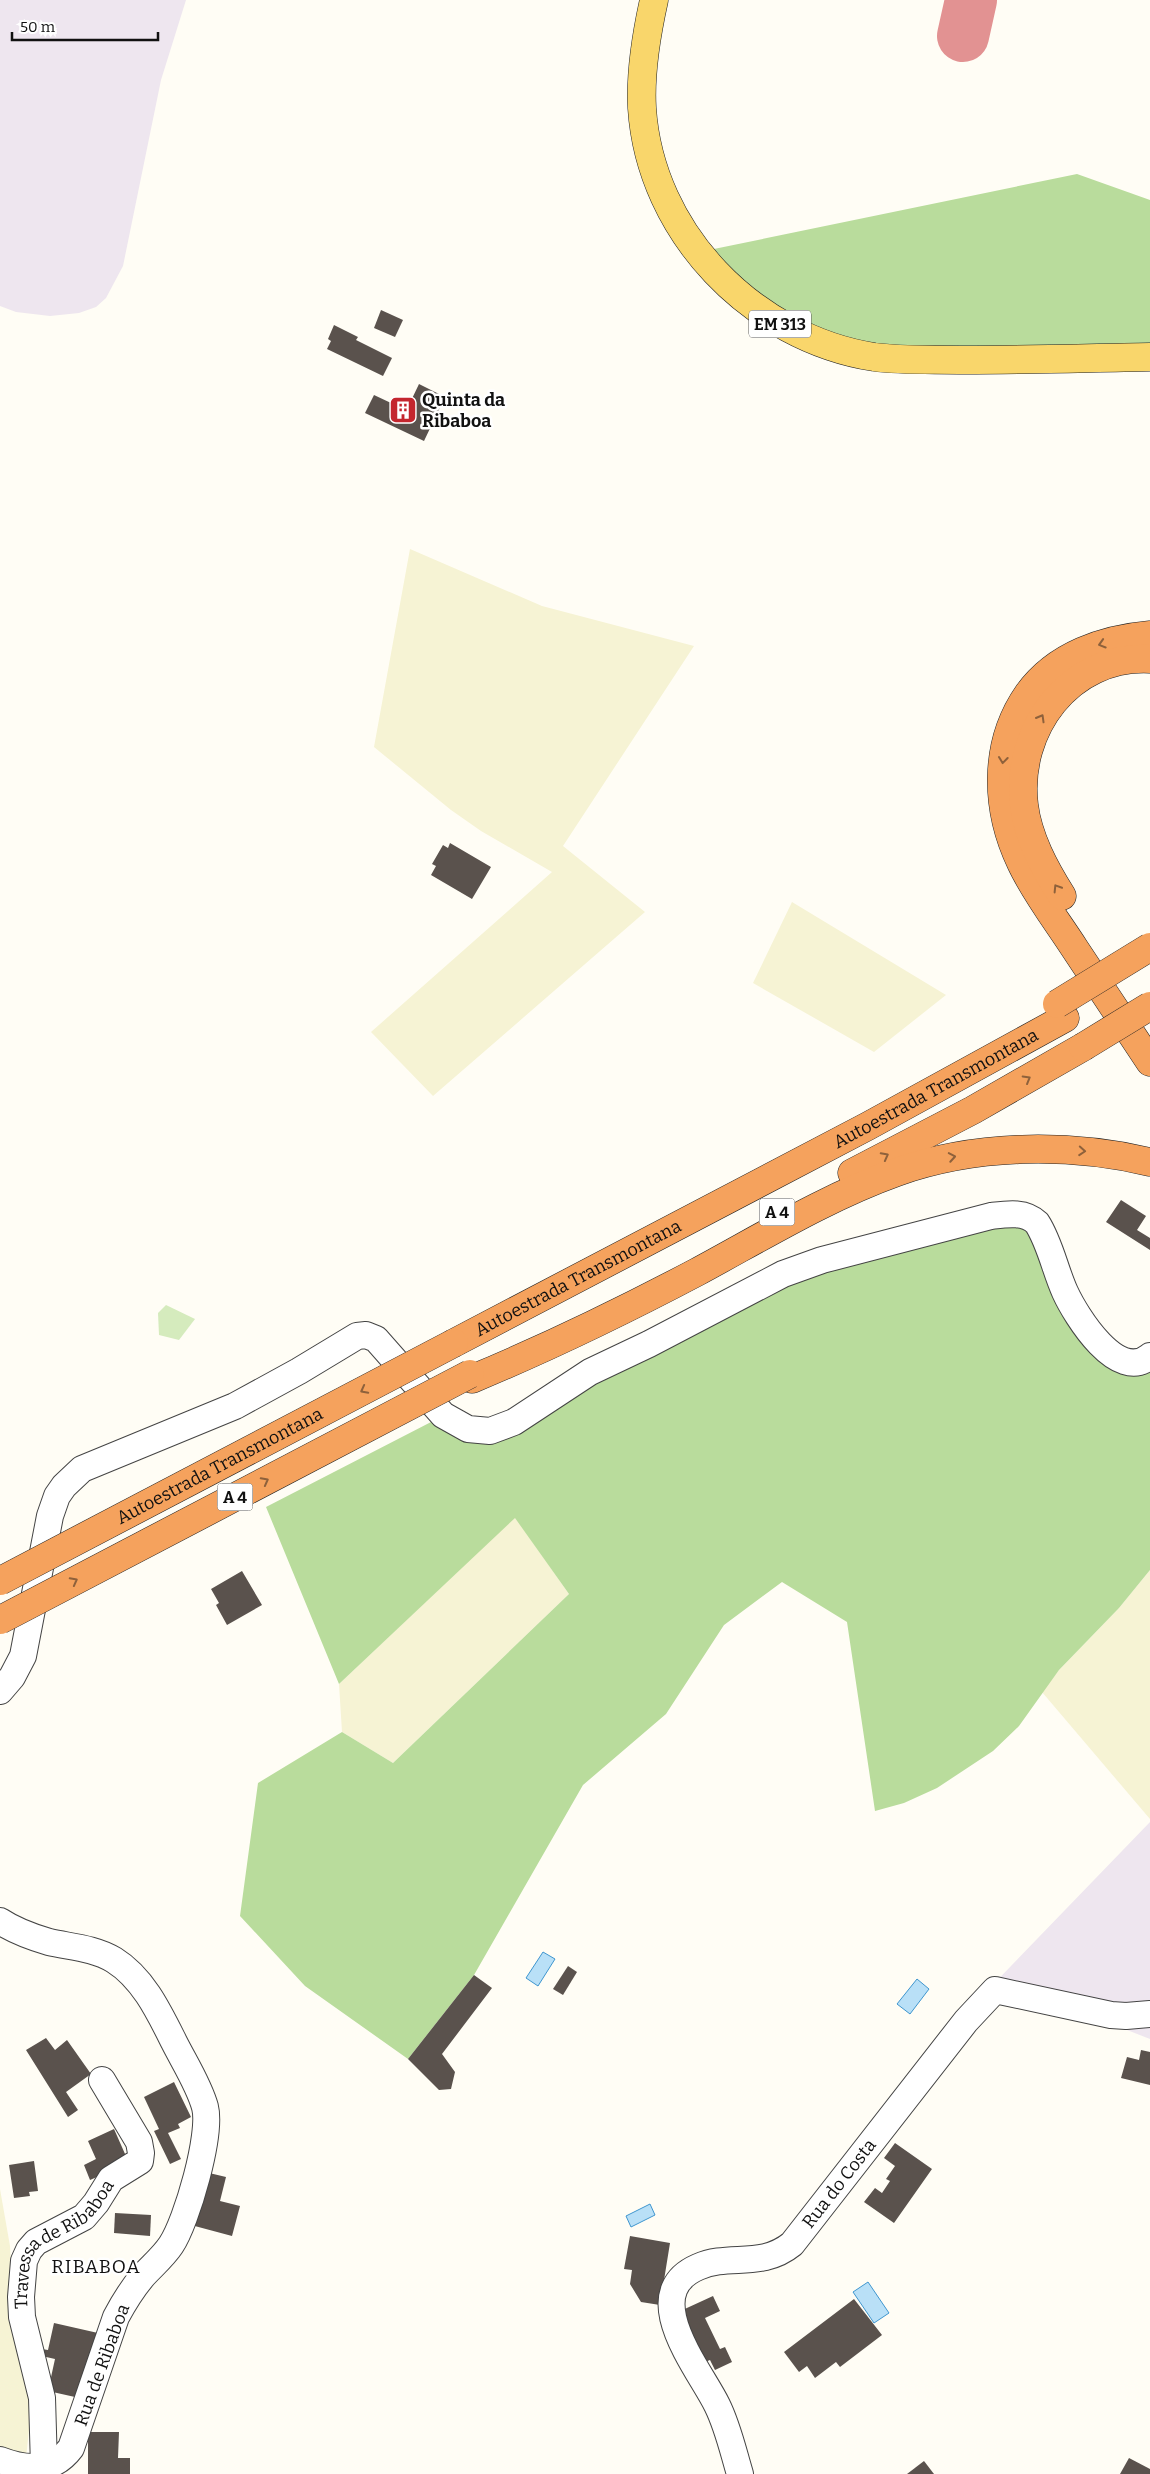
<svg xmlns="http://www.w3.org/2000/svg" width="1150" height="2474" viewBox="0 0 1150 2474" font-family="Bitter,serif">
<rect width="100%" height="100%" fill="#fffdf5"/>
<g fill="#eee6ef">
<path d="M 0,0 L 186,0 L 161,80 L 123,266 L 106,298 L 96,307 L 79,313 L 50,316 L 16,312 L 0,306 Z"/>
<path d="M 1150,1822 L 1150,2039 L 1127,2030 L 982,1996 Z"/>
</g>
<g fill="#f6f3d4">
<path d="M 410,549 L 542,606 L 694,646 L 563,846 L 645,912 L 433,1096 L 371,1032 L 552,872 L 481,831 L 451,810 L 374,747 Z"/>
<path d="M 792,902 L 946,995 L 874,1052 L 753,983 Z"/>
<path d="M 515,1517 L 569,1594 L 393,1763 L 342,1732 L 339,1684 Z"/>
<path d="M 1150,1570 L 1150,1819 L 1042,1692 L 1059,1670 L 1119,1608 Z"/>
<path d="M 0,2189 L 10,2246 L 15,2338 L 32,2402 L 26,2458 L 0,2460 Z"/>
</g>
<path fill="#d5ebbd" d="M 166,1305 L 195,1319 L 179,1340 L 159,1335 L 158,1313 Z"/>
<g fill="#b9dc9c">
<path d="M 1077,174 L 1150,200 L 1150,348 L 885,347 L 822,331 L 769,302 L 709,250 Z"/>
<path d="M 1027,1224 L 1088,1341 L 1150,1365 L 1150,1570 L 1119,1608 L 1059,1670 L 1019,1726 L 993,1751 L 937,1788 L 904,1803 L 875,1811 L 847,1622 L 782,1582 L 724,1625 L 666,1714 L 583,1785 L 474,1975 L 408,2059 L 305,1986 L 240,1916 L 258,1783 L 342,1732 L 393,1763 L 569,1594 L 515,1518 L 339,1684 L 266,1507 L 433,1421 L 469,1439 L 571,1392 L 770,1287 L 967,1226 Z"/>
</g>
<g fill="#b9e0f7" stroke="#3f96cf">
<path d="M 543,1952 L 555,1959 L 538,1986 L 526,1978 Z"/>
<path d="M 917,1979 L 929,1989 L 910,2014 L 897,2004 Z"/>
<path d="M 650,2204 L 655,2215 L 631,2227 L 626,2216 Z"/>
<path d="M 868,2282 L 889,2313 L 874,2323 L 853,2292 Z"/>
</g>
<g fill="none" stroke-linecap="round" stroke-linejoin="round">
<path stroke="#e29292" stroke-width="52" d="M 963,36 L 971,0"/>
</g>
<g fill="#5a524d">
<path d="M 381,310 L 403,320 L 395,337 L 374,328 Z"/>
<path d="M 334,325 L 358,337 L 356,340 L 392,358 L 383,376 L 327,349 L 331,341 L 328,339 Z"/>
<path d="M 419,384 L 445,397 L 424,441 L 365,413 L 374,395 L 391,403 L 393,399 L 408,407 Z"/>
<path d="M 450,843 L 491,867 L 472,899 L 431,875 L 436,866 L 432,864 L 443,845 L 448,848 Z"/>
<path d="M 1121,1200 L 1146,1216 L 1137,1230 L 1150,1238 L 1150,1250 L 1106,1222 Z"/>
<path d="M 242,1571 L 262,1605 L 227,1625 L 216,1605 L 219,1603 L 211,1589 Z"/>
<path d="M 568,1966 L 577,1972 L 563,1995 L 553,1989 Z"/>
<path d="M 474,1975 L 492,1988 L 442,2054 L 455,2072 L 451,2089 L 439,2090 L 408,2059 Z"/>
<path d="M 46,2038 L 55,2050 L 67,2040 L 91,2074 L 66,2092 L 78,2110 L 68,2117 L 26,2050 Z"/>
<path d="M 1141,2050 L 1150,2052 L 1150,2085 L 1121,2078 L 1127,2057 L 1139,2060 Z"/>
<path d="M 174,2082 L 191,2117 L 178,2124 L 180,2128 L 168,2133 L 181,2159 L 170,2164 L 154,2131 L 159,2129 L 144,2097 Z"/>
<path d="M 114,2129 L 129,2163 L 90,2180 L 84,2165 L 96,2159 L 88,2141 Z"/>
<path d="M 895,2143 L 932,2169 L 894,2223 L 864,2202 L 875,2188 L 882,2193 L 890,2181 L 886,2179 L 895,2166 L 884,2158 Z"/>
<path d="M 34,2161 L 38,2191 L 29,2192 L 30,2196 L 14,2198 L 9,2165 Z"/>
<path d="M 205,2172 L 226,2177 L 220,2201 L 240,2206 L 232,2236 L 191,2225 Z"/>
<path d="M 115,2213 L 151,2215 L 150,2236 L 114,2233 Z"/>
<path d="M 630,2236 L 670,2243 L 660,2305 L 641,2302 L 630,2284 L 632,2270 L 624,2269 Z"/>
<path d="M 713,2296 L 720,2311 L 705,2318 L 720,2349 L 725,2347 L 732,2362 L 715,2370 L 710,2360 L 700,2364 L 676,2313 Z"/>
<path d="M 854,2299 L 882,2335 L 840,2367 L 836,2362 L 815,2378 L 807,2366 L 799,2372 L 784,2352 Z"/>
<path d="M 54,2323 L 98,2333 L 84,2399 L 48,2391 L 55,2359 L 33,2354 L 35,2348 L 48,2350 Z"/>
<path d="M 88,2432 L 119,2432 L 118,2458 L 130,2458 L 130,2474 L 88,2474 Z"/>
<path d="M 1129,2458 L 1150,2469 L 1150,2474 L 1120,2474 Z"/>
<path d="M 924,2461 L 934,2474 L 907,2474 Z"/>
</g>
<g fill="none" stroke-linecap="round" stroke-linejoin="round">
<g stroke="#444" stroke-width="28">
<g id="minor">
<path d="M 0,1691 L 12,1677 L 23,1656 L 50,1516 L 57,1496 L 64,1486 L 82,1469 L 235,1406 L 299,1371 L 357,1336 L 366,1335 L 376,1339 L 443,1415 L 468,1429 L 490,1431 L 514,1422 L 590,1372 L 649,1344 L 783,1274 L 822,1260 L 991,1216 C 1007,1214 1025,1211 1037,1223 C 1050,1243 1055,1270 1065,1292 C 1076,1316 1118,1384 1150,1356"/>
<path d="M 0,1921 C 15,1931 32,1937 49,1942 C 71,1947 94,1948 114,1960 C 143,1978 159,2012 174,2042 C 184,2062 199,2085 205,2107 C 212,2134 187,2221 171,2245 C 163,2257 152,2266 143,2276 C 132,2289 124,2302 116,2317 L 71,2448 C 53,2472 26,2470 0,2460"/>
<path id="s1" d="M 44,2466 L 42,2398 L 22,2317 L 21,2297 L 24,2261 L 29,2250 L 36,2242 L 84,2217 L 96,2203 L 111,2179 L 140,2161 L 141,2153 L 139,2142 L 102,2080"/>
<path id="s2" d="M 740,2474 C 733,2451 728,2427 717,2405 C 700,2370 636,2294 698,2267 C 730,2253 761,2269 792,2244 L 966,2021 L 995,1990 L 1111,2015 L 1126,2016 L 1150,2014"/>
</g>
</g>
<g stroke="#222" stroke-width="29">
<path id="major" d="M 654,0 C 646,36 640,72 642,108 C 650,233 753,338 874,357 C 904,361 935,359 965,360 C 1027,360 1088,358 1150,357"/>
</g>
<g stroke="#222" stroke-width="29">
<g id="highway">
<path d="M 1150,635 C 1104,639 1056,655 1028,694 C 993,744 995,809 1021,863 C 1035,893 1057,921 1075,949 C 1100,987 1125,1024 1150,1062"/>
<path d="M 1062,896 C 1045,869 1028,838 1024,805 C 1015,730 1069,655 1150,659"/>
<path d="M 852,1173 L 973,1110 L 1083,1047"/>
<path id="s3" d="M 454,1343 L 868,1126 L 1065,1018"/>
<path d="M 472,1379 C 549,1347 623,1311 697,1272 C 762,1237 827,1197 897,1172 C 976,1144 1068,1143 1150,1162"/>
</g>
</g>
<use href="#minor" stroke="#fff" stroke-width="26"/>
<use href="#major" stroke="#f9d66b" stroke-width="28"/>
<use href="#highway" stroke="#f5a25d" stroke-width="28"/>
<g stroke="#222" stroke-width="29" stroke-linecap="butt">
<g id="highway-bridge">
<path d="M 1057,1004 L 1150,947"/>
<path d="M 1083,1047 L 1150,1006"/>
<path id="s4" d="M 0,1581 L 454,1343"/>
<path d="M 0,1620 L 470,1374"/>
</g>
</g>
<use href="#highway-bridge" stroke="#f5a25d" stroke-width="28"/>
</g>
<defs><path id="oneway-chevron" d="M-2-3.5L2.5 0L-2 3.5" fill="none" stroke-width="1.6" stroke-linecap="round" stroke-linejoin="round" transform="scale(1.25)"/></defs>
<g stroke="#8e613b">
<use href="#oneway-chevron" transform="translate(1102 644) rotate(163)"/>
<use href="#oneway-chevron" transform="translate(1041 718) rotate(-60)"/>
<use href="#oneway-chevron" transform="translate(1003 760) rotate(97)"/>
<use href="#oneway-chevron" transform="translate(1057 888) rotate(-122)"/>
<use href="#oneway-chevron" transform="translate(1027 1079) rotate(-30)"/>
<use href="#oneway-chevron" transform="translate(1082 1151) rotate(4)"/>
<use href="#oneway-chevron" transform="translate(885 1156) rotate(-28)"/>
<use href="#oneway-chevron" transform="translate(952 1157) rotate(-10)"/>
<use href="#oneway-chevron" transform="translate(364 1390) rotate(152)"/>
<use href="#oneway-chevron" transform="translate(265 1481) rotate(-28)"/>
<use href="#oneway-chevron" transform="translate(74 1581) rotate(-28)"/>
</g>
<defs>
<g id="building-square" transform="scale(1.4375)"><rect x="-9" y="-9" width="18" height="18" rx="4" fill="#c4262e" stroke="#fff"/><path d="M-4-6H4V6H1V3H-1V6H-4ZM-2.5-4.3h1.7v1.8h-1.7ZM.8-4.3h1.7v1.8H.8ZM-2.5-1h1.7V.8h-1.7ZM.8-1h1.7V.8H.8Z" fill="#fff"/></g>
</defs>
<g fill-rule="evenodd">
<use href="#building-square" x="403" y="410"/>
</g>
<g text-anchor="middle" dominant-baseline="central" stroke-width="5" stroke-linejoin="round" paint-order="stroke">
<g fill="#fff" stroke="#585858" stroke-width="1">
<rect x="749" y="310.5" width="62" height="27" rx="4"/>
<rect x="759.5" y="1198.5" width="35" height="27" rx="4"/>
<rect x="217.5" y="1483.5" width="35" height="27" rx="4"/>
</g>
<g font-size="16" font-weight="bold" fill="#111">
<text x="780" y="324">EM 313</text>
<text x="777" y="1212">A 4</text>
<text x="235" y="1497">A 4</text>
</g>
<g font-size="18" font-weight="bold" fill="#111" stroke="#fff" text-anchor="start">
<text x="422" y="400">Quinta da<tspan x="422" dy="21">Ribaboa</tspan></text>
</g>
<g font-size="18" fill="#111" stroke="#fff">
<text stroke="none"><textPath href="#s3" startOffset="545">Autoestrada Transmontana</textPath></text>
<text stroke="none"><textPath href="#s3" startOffset="140">Autoestrada Transmontana</textPath></text>
<text stroke="none"><textPath href="#s4" startOffset="248">Autoestrada Transmontana</textPath></text>
<text stroke="none"><textPath href="#s2" startOffset="408">Rua do Costa</textPath></text>
<text stroke="none"><textPath href="#s1" startOffset="244">Travessa de Ribaboa</textPath></text>
<text transform="translate(102 2365) rotate(-70)">Rua de Ribaboa</text>
</g>
<g font-size="19" letter-spacing="1" fill="#111" stroke="#fff">
<text x="96" y="2266">RIBABOA</text>
</g>
</g>
<path d="M12 32v8h146v-8" fill="none" stroke="#111111" stroke-width="2.5"/>
<text x="20" y="32" font-size="15" fill="#111111" stroke="#ffffff" stroke-width="4" paint-order="stroke">50 m</text>
</svg>
